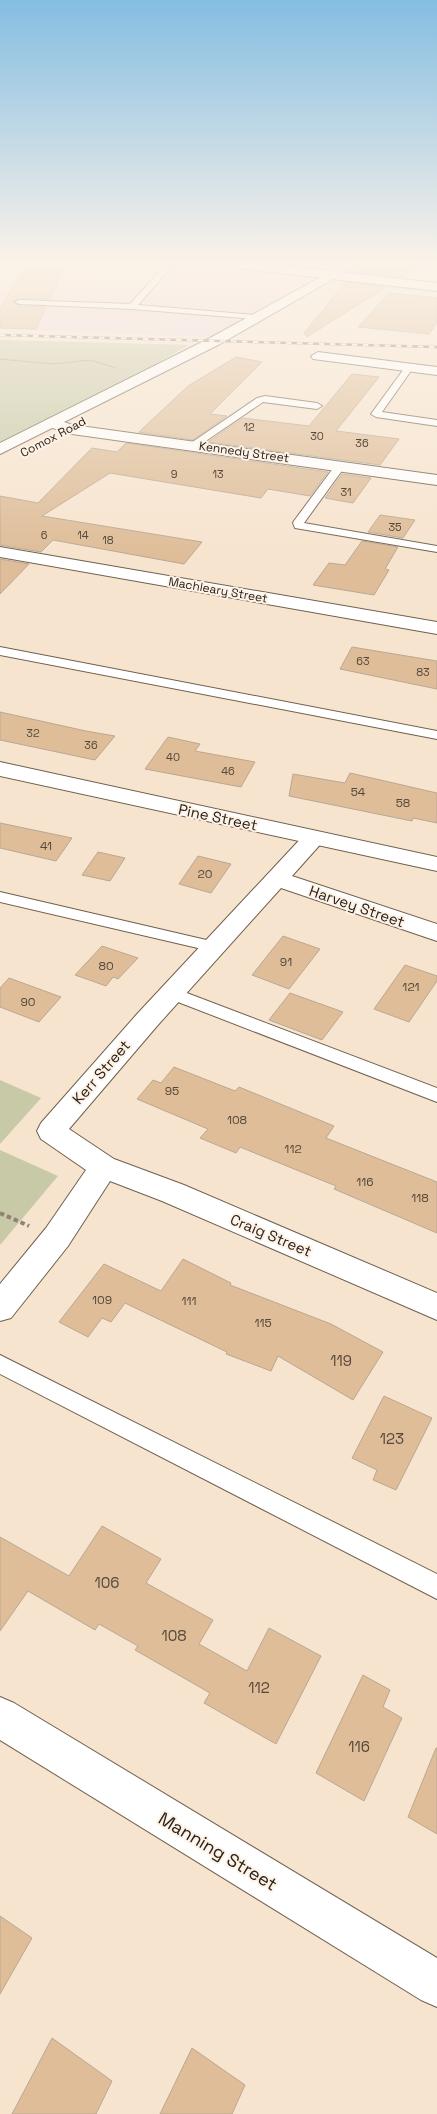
<svg xmlns="http://www.w3.org/2000/svg" width="437" height="2114" viewBox="0 0 437 2114" font-family="'Space Grotesk',sans-serif">
<rect width="100%" height="100%" fill="#f7e4cf"/>
<path fill="#efd6de" d="M 174,262 L 203,262 L 242,266 L 249,262 L 352,262 L 216,337 L 0,329 L 0,296 L 16,276 L 116,288 L 144,288 Z"/>
<g fill="#c7c9a7">
<path d="M 0,340 L 189,345 L 0,452 Z"/>
<path d="M 0,1080 L 41,1098 L 0,1144 Z"/>
<path d="M 0,1150 L 58,1176 L 0,1245 Z"/>
</g>
<g fill="#debd98" stroke="#b9a894">
<path d="M 27,262 L 69,262 L 50,299 L 19,298 L 13,301 L 19,306 L 46,307 L 36,329 L 0,328 L 0,309 Z"/>
<path d="M 365,262 L 370,262 L 417,267 L 402,277 L 355,272 Z"/>
<path d="M 346,282 L 386,287 L 307,337 L 304,333 Z"/>
<path d="M 389,293 L 437,298 L 437,323 L 429,334 L 358,327 Z"/>
<path d="M 236,357 L 262,362 L 210,414 L 227,416 L 193,440 L 139,432 L 188,386 Z"/>
<path d="M 352,374 L 379,377 L 336,431 L 399,439 L 380,465 L 208,442 L 243,418 L 309,426 Z"/>
<path d="M 126,443 L 328,472 L 310,496 L 268,489 L 261,498 L 110,473 L 42,516 L 202,542 L 184,564 L 53,540 L 41,552 L 0,545 L 0,496 L 38,503 L 92,448 L 117,452 Z"/>
<path d="M 342,474 L 371,478 L 353,503 L 325,498 Z"/>
<path d="M 380,515 L 415,520 L 403,538 L 368,532 Z"/>
<path d="M 362,541 L 398,547 L 385,569 L 389,570 L 374,595 L 313,585 L 329,563 L 345,565 Z"/>
<path d="M 0,559 L 29,564 L 0,594 Z"/>
<path d="M 352,647 L 437,661 L 437,689 L 340,669 Z"/>
<path d="M 0,712 L 86,731 L 115,736 L 95,760 L 0,740 Z"/>
<path d="M 168,737 L 200,744 L 195,751 L 255,762 L 241,787 L 145,769 Z"/>
<path d="M 350,773 L 437,793 L 437,823 L 413,818 L 412,821 L 289,796 L 293,774 L 345,783 Z"/>
<path d="M 0,823 L 72,838 L 56,861 L 0,848 Z"/>
<path d="M 98,852 L 125,858 L 110,881 L 82,875 Z"/>
<path d="M 198,856 L 231,864 L 211,893 L 179,884 Z"/>
<path d="M 283,936 L 320,949 L 289,989 L 252,975 Z"/>
<path d="M 102,946 L 138,958 L 118,979 L 113,977 L 106,986 L 75,975 Z"/>
<path d="M 405,965 L 437,976 L 437,981 L 409,1022 L 374,1009 Z"/>
<path d="M 9,978 L 61,997 L 39,1022 L 0,1007 L 0,988 Z"/>
<path d="M 290,993 L 343,1012 L 322,1040 L 269,1020 Z"/>
<path d="M 174,1067 L 235,1091 L 239,1087 L 334,1126 L 326,1138 L 437,1182 L 437,1233 L 334,1189 L 336,1186 L 240,1147 L 236,1153 L 200,1138 L 208,1129 L 137,1099 L 153,1080 L 161,1083 Z"/>
<path d="M 183,1259 L 231,1283 L 230,1285 L 331,1324 L 383,1352 L 353,1400 L 278,1356 L 271,1371 L 226,1354 L 227,1352 L 125,1303 L 111,1322 L 102,1318 L 88,1337 L 59,1322 L 104,1264 L 161,1291 Z"/>
<path d="M 384,1396 L 432,1418 L 396,1490 L 373,1480 L 377,1470 L 352,1458 Z"/>
<path d="M 102,1526 L 161,1559 L 146,1583 L 213,1620 L 199,1644 L 247,1671 L 269,1628 L 321,1656 L 276,1744 L 204,1703 L 210,1693 L 135,1650 L 138,1646 L 99,1624 L 95,1630 L 28,1591 L 0,1631 L 0,1537 L 69,1576 Z"/>
<path d="M 363,1675 L 390,1690 L 383,1707 L 402,1718 L 364,1801 L 316,1773 Z"/>
<path d="M 436,1748 L 437,1748 L 437,1834 L 408,1817 Z"/>
<path d="M 0,1916 L 32,1938 L 0,1994 Z"/>
<path d="M 52,2038 L 112,2081 L 96,2114 L 12,2114 Z"/>
<path d="M 192,2048 L 245,2085 L 232,2114 L 160,2114 Z"/>
</g>
<g fill="none" stroke-linecap="round" stroke-linejoin="round">
<g stroke="#70604e" stroke-width="2">
<g id="lane">
<path d="M 168,262 L 176,262 L 138,305 L 257,315 L 261,317 L 257,319 L 132,309 L 19,304 L 15,302 L 19,300 L 130,304 Z"/>
<path d="M 409,365 L 413,368 L 382,412 L 437,420 L 437,426 L 376,417 L 371,414 L 406,366 Z"/>
<path d="M 265,396 L 317,403 L 322,406 L 317,409 L 263,402 L 197,447 L 189,447 L 188,445 L 257,398 Z"/>
<path d="M 341,462 L 346,465 L 304,523 L 437,546 L 437,552 L 295,528 L 293,523 L 294,521 L 337,463 Z"/>
<path d="M 0,647 L 437,731 L 437,739 L 0,655 Z"/>
<path d="M 0,892 L 215,942 L 221,943 L 223,947 L 221,951 L 215,952 L 0,902 Z"/>
<path d="M 171,987 L 437,1088 L 437,1102 L 165,997 L 163,993 L 165,989 Z"/>
<path d="M 0,1355 L 437,1574 L 437,1599 L 0,1374 Z"/>
</g>
</g>
<g stroke="#70604e" stroke-width="2">
<g id="street">
<path d="M 214,262 L 253,262 L 437,283 L 437,291 L 220,266 Z"/>
<path d="M 318,352 L 437,367 L 437,375 L 313,359 L 311,356 Z"/>
<path d="M 51,418 L 73,425 L 437,475 L 437,485 L 72,434 L 46,426 L 43,423 L 46,420 Z"/>
<path d="M 0,547 L 437,622 L 437,634 L 0,557 Z"/>
<path d="M 314,831 L 322,833 L 326,838 L 292,876 L 437,924 L 437,941 L 281,888 L 157,1026 L 69,1129 L 114,1159 L 184,1185 L 437,1293 L 437,1320 L 162,1201 L 110,1181 L 68,1246 L 11,1318 L 0,1321 L 0,1284 L 46,1228 L 86,1170 L 41,1139 L 37,1131 L 41,1123 L 138,1013 L 306,833 Z"/>
<path d="M 0,1697 L 14,1703 L 437,1958 L 437,2007 L 421,2000 L 0,1740 Z"/>
</g>
</g>
<g stroke="#70604e" stroke-width="2">
<g id="secondary">
<path d="M 348,262 L 363,262 L 220,344 L 0,454 L 0,443 L 210,338 Z"/>
<path d="M 0,762 L 437,857 L 437,871 L 0,776 Z"/>
</g>
</g>
<path stroke="#908374" stroke-width="1" stroke-dasharray="2 1" stroke-linecap="butt" d="M 0,359 L 54,364 L 90,360 L 116,368"/>
<path stroke="#908374" stroke-width="4" stroke-dasharray="4.5 3" stroke-linecap="butt" d="M 0,1213 L 29,1226"/>
<use href="#lane" fill="#fff" fill-rule="evenodd"/>
<use href="#street" fill="#fff" fill-rule="evenodd"/>
<use href="#secondary" fill="#fff" fill-rule="evenodd"/>
<g stroke="#827668" stroke-width="2.5">
<path id="rail" d="M 0,335 L 437,347"/>
</g>
<use href="#rail" stroke="#fef2e6" stroke-width="2" stroke-dasharray="5.5" stroke-linecap="butt"/>
</g>
<linearGradient id="sky" x2="0" y2="1"><stop stop-color="#85bde2"/><stop offset="0.47" stop-color="#fbf3e9"/><stop offset="1" stop-color="#fbf3e9" stop-opacity="0"/></linearGradient>
<rect width="437" height="558" fill="url(#sky)"/>
<g text-anchor="middle" dominant-baseline="central" stroke-width="4" stroke-linejoin="round" paint-order="stroke">
<g font-size="11" fill="#56493a">
<text x="249" y="427">12</text>
<text x="317" y="436">30</text>
<text x="362" y="443">36</text>
<text x="174" y="474">9</text>
<text x="218" y="474">13</text>
<text x="346" y="492">31</text>
<text x="395" y="527">35</text>
<text x="44" y="535">6</text>
<text x="83" y="535">14</text>
<text x="108" y="540">18</text>
<text x="363" y="661">63</text>
<text x="423" y="672">83</text>
<text x="33" y="733">32</text>
<text x="91" y="745">36</text>
<text x="173" y="757">40</text>
<text x="228" y="771">46</text>
</g>
<g font-size="12" fill="#29221a" stroke="#fef2e6">
<text transform="translate(53 437) rotate(-28)">Comox Road</text>
<text transform="translate(244 452) rotate(8)">Kennedy Street</text>
<text transform="translate(218 590) rotate(10)">Machleary Street</text>
</g>
<g font-size="12" fill="#56493a">
<text x="358" y="792">54</text>
<text x="403" y="803">58</text>
<text x="46" y="846">41</text>
<text x="205" y="874">20</text>
<text x="286" y="962">91</text>
<text x="106" y="966">80</text>
<text x="411" y="987">121</text>
<text x="28" y="1002">90</text>
<text x="172" y="1091">95</text>
<text x="237" y="1120">108</text>
<text x="293" y="1149">112</text>
<text x="365" y="1182">116</text>
<text x="420" y="1198">118</text>
<text x="102" y="1300">109</text>
<text x="189" y="1301">111</text>
<text x="263" y="1323">115</text>
</g>
<g font-size="15" fill="#29221a" stroke="#fef2e6">
<text transform="translate(218 817) rotate(12)">Pine Street</text>
<text transform="translate(357 906) rotate(19)">Harvey Street</text>
<text transform="translate(101 1072) rotate(-49)">Kerr Street</text>
<text transform="translate(271 1235) rotate(23)">Craig Street</text>
</g>
<g font-size="15" fill="#56493a">
<text x="341" y="1360">119</text>
<text x="392" y="1438">123</text>
<text x="107" y="1582">106</text>
<text x="174" y="1635">108</text>
<text x="259" y="1687">112</text>
<text x="359" y="1746">116</text>
</g>
<g font-size="18" fill="#29221a" stroke="#fef2e6">
<text transform="translate(218 1851) rotate(31)">Manning Street</text>
</g>
</g>
</svg>
